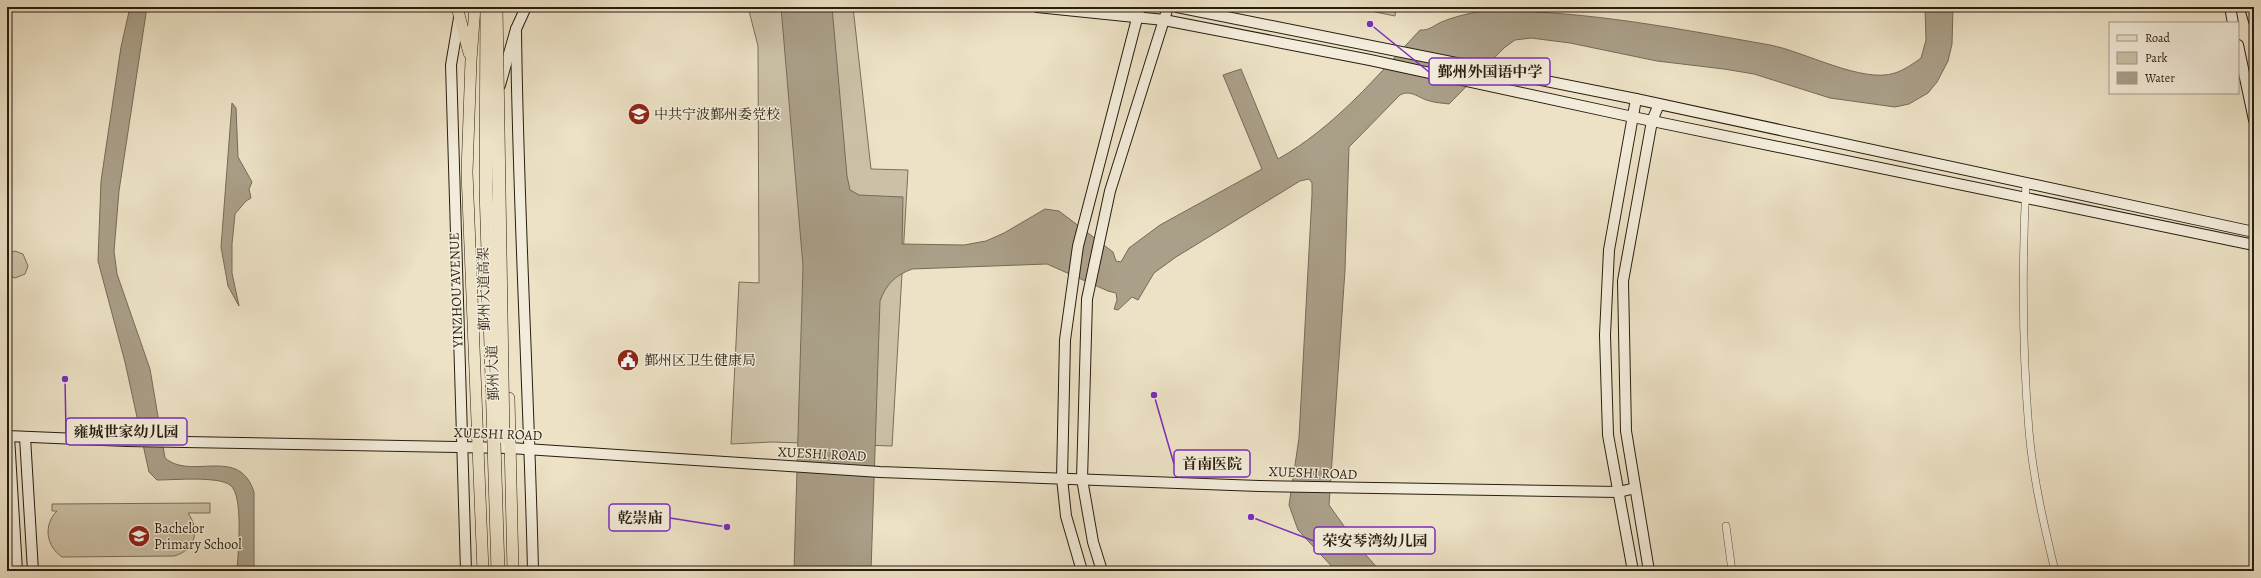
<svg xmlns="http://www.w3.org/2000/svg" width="2261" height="578" viewBox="0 0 2261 578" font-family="Alegreya,'Noto Serif SC',serif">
<rect width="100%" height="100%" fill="#ede2c6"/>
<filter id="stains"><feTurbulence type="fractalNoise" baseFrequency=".005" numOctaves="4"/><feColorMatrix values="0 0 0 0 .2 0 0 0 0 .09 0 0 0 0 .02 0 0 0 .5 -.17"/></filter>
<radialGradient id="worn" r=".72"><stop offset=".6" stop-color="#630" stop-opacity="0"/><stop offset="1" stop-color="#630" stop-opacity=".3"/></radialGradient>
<g fill="#ccc1a7" stroke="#7a6f5b">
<path d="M 748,7 L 853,7 L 871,169 L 908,170 L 892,446 L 772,442 L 731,444 L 739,282 L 759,283 L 758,46 Z"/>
<path d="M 1351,7 L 1396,7 L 1395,16 Z"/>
<path d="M 15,251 L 23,254 L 28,266 L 25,274 L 15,278 L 7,275 L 7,254 Z"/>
<path d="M 210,503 L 210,513 L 188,513 C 200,530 196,550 174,556 L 62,557 C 46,546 43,525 57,511 L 52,511 L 52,504 Z"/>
</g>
<g fill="#aa9f88" stroke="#766b58">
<path d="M 130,7 L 147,7 L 119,191 L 114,251 L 117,274 L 150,369 L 165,458 C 192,481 239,445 254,492 L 254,571 L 237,571 C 238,554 244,494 230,485 C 218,476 174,480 157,480 L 149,472 L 125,362 L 98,261 L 101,181 L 121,47 Z"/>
<path d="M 781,7 L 832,7 L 847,176 L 850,190 L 859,195 L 903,197 L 902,244 L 964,245 L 986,241 L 1004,233 L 1045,209 L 1059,211 L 1113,252 L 1116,261 L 1121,262 L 1129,248 L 1160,225 L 1262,169 L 1223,75 L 1241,69 L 1278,159 C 1335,127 1376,77 1420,30 C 1430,31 1435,24 1444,21 C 1460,15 1480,10 1497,11 C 1589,11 1679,29 1770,45 C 1803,51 1863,84 1895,73 C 1904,70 1913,64 1921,58 L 1926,40 L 1925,7 L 1953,7 L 1952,44 L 1948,61 L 1937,82 L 1928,93 L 1909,104 L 1895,107 L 1830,98 L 1754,74 L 1724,69 L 1657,61 L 1570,43 L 1531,38 L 1515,40 L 1504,48 L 1449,104 C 1443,103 1436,103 1430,101 C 1419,99 1412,89 1400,95 L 1349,147 L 1345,270 L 1329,505 L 1359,547 L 1380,571 L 1336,571 L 1298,530 L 1289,505 L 1299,438 L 1312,195 L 1312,183 L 1309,179 L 1300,181 L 1176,257 L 1154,273 L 1138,300 L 1132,297 L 1118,310 L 1114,309 L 1117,300 L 1116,293 L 1108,291 L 1047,264 L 912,269 C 896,275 886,284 880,301 L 871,571 L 794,571 L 803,266 Z"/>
<path d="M 232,103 L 236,108 L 238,157 L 252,182 L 249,189 L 251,198 L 246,201 L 235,214 L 232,244 L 232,273 L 239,306 L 228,286 L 221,247 Z"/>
</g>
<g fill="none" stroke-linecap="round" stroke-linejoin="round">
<g stroke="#594e3d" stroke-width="8">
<g id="street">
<path d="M 2026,182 C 2022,264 2022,348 2029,431 C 2033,478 2044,525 2055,571"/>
<path d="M 1726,526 L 1732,571"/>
</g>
</g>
<g stroke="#281d0f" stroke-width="12">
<g id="secondary">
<path d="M 1037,7 L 1164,20 L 1370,60 L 1633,117 L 2254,245"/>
<path d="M 1177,7 L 1636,99 L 2254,232"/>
<path d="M 2230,7 L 2233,23"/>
<path d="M 2250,7 L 2254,21"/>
<path d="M 459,18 L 451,65 L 466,571"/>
<path d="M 516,29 C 518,210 529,390 533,571"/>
<path d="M 2238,45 L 2254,120"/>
<path d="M 500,85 L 516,29 L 526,7"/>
<path d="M 7,436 L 127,441 L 510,448 L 880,472 L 1259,486 L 1619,492 L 1635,488"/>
<path d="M 9,436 L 17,571"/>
<path d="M 25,437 L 33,571"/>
<path d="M 1082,571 L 1066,516 L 1062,478 L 1065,340 L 1078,246 L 1140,7"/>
<path d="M 1102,571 L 1093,542 L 1082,479 L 1087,299 L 1110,191 L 1168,7"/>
<path d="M 1633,571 L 1608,435 L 1605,335 L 1609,250 L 1636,99"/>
<path d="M 1649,571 L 1626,431 L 1623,281 L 1652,121 L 1659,104"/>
</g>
</g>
<g stroke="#281d0f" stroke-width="12">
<g id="primary">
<path d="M 457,7 L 469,53"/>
<path d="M 475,7 L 471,60 L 467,172 L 483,571"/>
<path d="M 509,398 L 513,571"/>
</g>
</g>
<use href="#street" stroke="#f3ecda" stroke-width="7"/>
<use href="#secondary" stroke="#f3ecda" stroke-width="10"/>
<use href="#primary" stroke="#ede2c6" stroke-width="11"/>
<g stroke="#281d0f" stroke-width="14" stroke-linecap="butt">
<g id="highway-bridge">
<path d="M 487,7 L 486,188 L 498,571"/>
<path d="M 496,7 L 503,437"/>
</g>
</g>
<use href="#highway-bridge" stroke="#ede2c6" stroke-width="13"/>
</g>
<defs>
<g id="university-disc" transform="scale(1.15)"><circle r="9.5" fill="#8f2418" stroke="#f3ecda"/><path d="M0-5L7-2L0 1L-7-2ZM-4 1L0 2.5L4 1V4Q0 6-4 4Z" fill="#fff"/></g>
<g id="civic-disc" transform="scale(1.15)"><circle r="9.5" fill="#8f2418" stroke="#f3ecda"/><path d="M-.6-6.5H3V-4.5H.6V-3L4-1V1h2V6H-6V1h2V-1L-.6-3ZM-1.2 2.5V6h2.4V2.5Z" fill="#fff"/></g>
<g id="school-disc" transform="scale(1.15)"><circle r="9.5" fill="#8f2418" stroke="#f3ecda"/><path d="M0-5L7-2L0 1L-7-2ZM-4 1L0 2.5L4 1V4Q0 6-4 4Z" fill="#fff"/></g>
</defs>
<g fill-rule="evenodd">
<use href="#university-disc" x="639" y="114"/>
<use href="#civic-disc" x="628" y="360"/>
<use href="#school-disc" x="139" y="536"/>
</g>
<g text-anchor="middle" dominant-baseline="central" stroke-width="3" stroke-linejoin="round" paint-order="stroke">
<g font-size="14" fill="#281d0f" stroke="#f3ecda" text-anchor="start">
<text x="654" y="114">中共宁波鄞州委党校</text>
<text x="644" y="360">鄞州区卫生健康局</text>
<text x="154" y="528">Bachelor<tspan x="154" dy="16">Primary School</tspan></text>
</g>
<g font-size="14" fill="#281d0f" stroke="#f3ecda">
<text transform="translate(484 289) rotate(-91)">鄞州大道高架</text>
<text transform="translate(456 290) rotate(-92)">YINZHOU AVENUE</text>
<text transform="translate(493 373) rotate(-92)">鄞州大道</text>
<text transform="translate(498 434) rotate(2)">XUESHI ROAD</text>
<text transform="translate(822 454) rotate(3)">XUESHI ROAD</text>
<text transform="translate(1313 473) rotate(2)">XUESHI ROAD</text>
</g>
</g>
<path fill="none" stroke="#7b2cbf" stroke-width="1.5" d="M1370 24L1429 72M65 379L66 432M1154 395L1174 464M727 527L670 518M1251 517L1314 541"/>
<g fill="#7b2cbf" stroke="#f3ecda" stroke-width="1.5">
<circle cx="1370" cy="24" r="4"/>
<circle cx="65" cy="379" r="4"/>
<circle cx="1154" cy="395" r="4"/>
<circle cx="727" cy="527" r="4"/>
<circle cx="1251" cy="517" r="4"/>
</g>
<g fill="#f3ecda" stroke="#7b2cbf" stroke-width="1.5">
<rect x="1429" y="58" width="121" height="27" rx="4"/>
<rect x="66" y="418" width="121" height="27" rx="4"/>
<rect x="1174" y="450" width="76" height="27" rx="4"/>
<rect x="609" y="504" width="61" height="27" rx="4"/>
<rect x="1314" y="527" width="121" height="27" rx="4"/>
</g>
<g font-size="15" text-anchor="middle" font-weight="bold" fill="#281d0f">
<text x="1490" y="77">鄞州外国语中学</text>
<text x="126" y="437">雍城世家幼儿园</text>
<text x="1212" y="469">首南医院</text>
<text x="640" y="523">乾崇庙</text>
<text x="1375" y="546">荣安琴湾幼儿园</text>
</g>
<rect width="2261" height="578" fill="none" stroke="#ede2c6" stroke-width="24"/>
<rect x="8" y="8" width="2245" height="562" fill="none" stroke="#281d0f" stroke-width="2"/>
<rect x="12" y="12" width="2237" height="554" fill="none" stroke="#281d0f"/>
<rect x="2109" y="22" width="130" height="72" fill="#f3ecda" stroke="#a29989"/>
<rect x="2117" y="35" width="20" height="6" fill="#ede2c6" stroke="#a29989"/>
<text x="2145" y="42" font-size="12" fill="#281d0f">Road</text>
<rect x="2117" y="52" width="20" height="12" fill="#ccc1a7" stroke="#a29989"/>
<text x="2145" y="62" font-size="12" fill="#281d0f">Park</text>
<rect x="2117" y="72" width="20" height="12" fill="#aa9f88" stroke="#a29989"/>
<text x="2145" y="82" font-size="12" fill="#281d0f">Water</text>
<rect width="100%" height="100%" filter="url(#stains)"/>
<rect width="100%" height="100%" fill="url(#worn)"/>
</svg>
